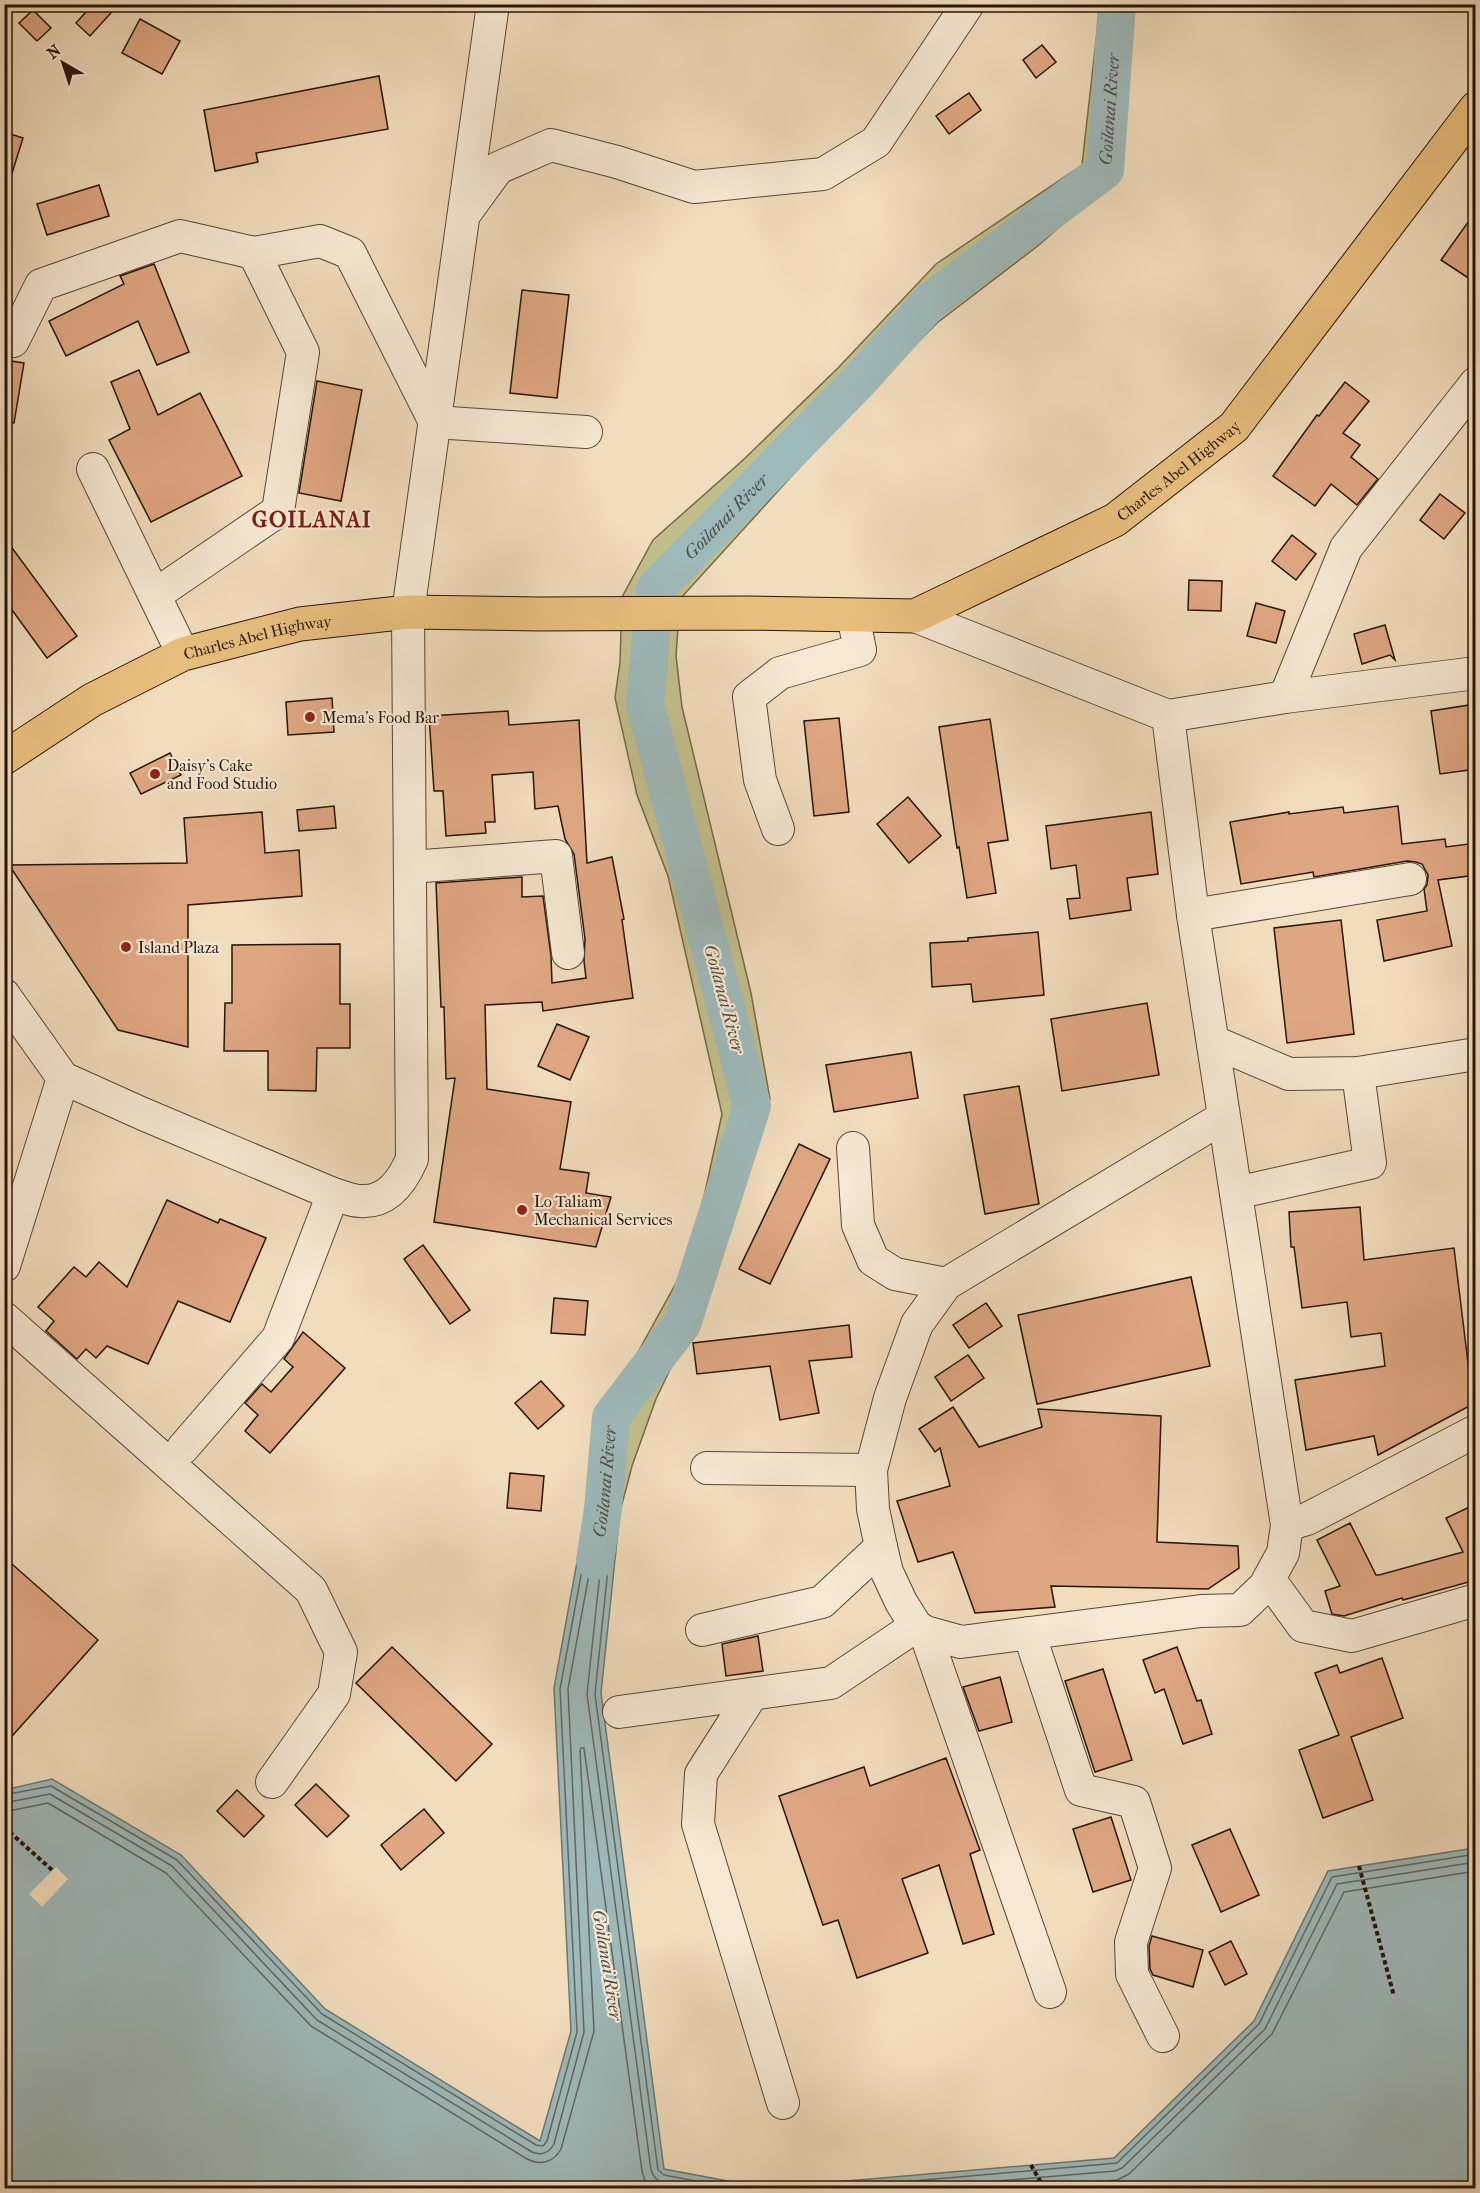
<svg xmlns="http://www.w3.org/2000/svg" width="1480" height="2193" viewBox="0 0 1480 2193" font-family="'IM FELL French Canon',serif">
<rect width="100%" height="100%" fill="#f1dcbc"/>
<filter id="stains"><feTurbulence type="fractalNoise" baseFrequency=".00333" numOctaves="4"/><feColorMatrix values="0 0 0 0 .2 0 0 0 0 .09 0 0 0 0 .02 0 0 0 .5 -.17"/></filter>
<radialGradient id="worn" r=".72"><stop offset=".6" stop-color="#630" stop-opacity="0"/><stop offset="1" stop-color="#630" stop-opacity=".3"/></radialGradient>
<path fill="#c2be8b" stroke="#746a49" stroke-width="1.5" d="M 1100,5 L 1131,5 L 1123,171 L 1039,245 L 937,323 L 858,403 L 680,599 L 676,656 L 682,707 L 751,993 L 770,1099 L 706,1294 L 656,1399 L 632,1466 L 620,1512 L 587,1507 L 587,1492 L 600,1421 L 691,1256 L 722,1114 L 668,876 L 637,795 L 615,698 L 620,662 L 622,597 L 653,540 L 742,461 L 838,368 L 936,264 L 1082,165 Z"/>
<g fill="#9eb9ba" stroke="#6e7772" stroke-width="1.5">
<path d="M 587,1507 L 620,1512 L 601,1693 L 664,2169 L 765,2188 L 5,2188 L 4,1790 L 52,1779 L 181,1855 L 325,2009 L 540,2141 L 571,2031 L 554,1688 Z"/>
<path d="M 1475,1848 L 1475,2188 L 765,2188 L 1114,2158 L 1254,2021 L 1328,1871 Z"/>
</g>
<path fill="#f1dcbc" d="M 56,1867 L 68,1879 L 42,1907 L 29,1894 Z"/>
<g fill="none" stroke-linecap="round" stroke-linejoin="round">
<g stroke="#626760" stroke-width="1.5">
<path d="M 4,1795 L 51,1786 L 177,1860 L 322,2014 L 536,2145 L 543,2146 L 547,2141 L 577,2032 L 560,1689 L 592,1516 L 595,1514 L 611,1517 L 613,1520 L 595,1694 L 658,2170 L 664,2175 L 733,2188"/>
<path d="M 4,1803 L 50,1794 L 172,1866 L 317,2020 L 532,2152 C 542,2156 549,2153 554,2144 L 584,2032 L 568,1689 L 598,1525 L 603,1523 L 605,1526 L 587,1694 L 651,2170 C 656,2187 677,2186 692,2188"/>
<path d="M 4,1812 L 48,1803 L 166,1873 L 311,2026 L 527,2159 C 541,2166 554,2162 561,2149 L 594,2031 L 580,1750 L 581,1748 L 584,1748 L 642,2171 L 645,2181 L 653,2188"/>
<path d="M 833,2188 L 1117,2163 L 1259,2024 L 1332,1877 L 1476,1854"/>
<path d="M 918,2188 L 1115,2171 L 1122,2168 L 1265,2029 L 1337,1884 L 1476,1862"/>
<path d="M 1020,2188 L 1117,2180 L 1129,2174 L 1272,2034 L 1344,1892 L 1476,1871"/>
</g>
<path stroke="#9eb9ba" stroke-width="38" id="s1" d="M 595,1561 L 603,1509 L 611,1417 L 682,1324 L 752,1106 L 645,704 L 655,589 L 857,383 L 930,302 L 1105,170 L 1117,4"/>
</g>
<g fill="#dfa682" stroke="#251507" stroke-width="1.5">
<path d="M 93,4 L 119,4 L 90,36 L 76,23 Z"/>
<path d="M 33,10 L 51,28 L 37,41 L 19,23 Z"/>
<path d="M 140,19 L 180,41 L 162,74 L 122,53 Z"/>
<path d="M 1042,45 L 1056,62 L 1036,78 L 1023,60 Z"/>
<path d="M 379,76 L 388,129 L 256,153 L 258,162 L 215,171 L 204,110 Z"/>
<path d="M 969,93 L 981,110 L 949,134 L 936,116 Z"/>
<path d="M 4,132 L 23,138 L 8,186 L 4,185 Z"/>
<path d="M 99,185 L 109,216 L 47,235 L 37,204 Z"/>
<path d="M 1476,211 L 1476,283 L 1441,260 Z"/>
<path d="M 154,264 L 189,352 L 157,365 L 138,321 L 66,356 L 49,321 L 124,284 L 120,276 Z"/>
<path d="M 522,290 L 569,295 L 557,398 L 510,393 Z"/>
<path d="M 4,360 L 24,363 L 14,423 L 4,422 Z"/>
<path d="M 139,370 L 158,415 L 200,393 L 242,476 L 151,522 L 109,440 L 130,429 L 111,382 Z"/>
<path d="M 317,381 L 362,390 L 341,501 L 299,493 Z"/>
<path d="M 1345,382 L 1369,401 L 1343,433 L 1360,445 L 1351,457 L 1378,479 L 1357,505 L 1331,484 L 1315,506 L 1273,476 L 1317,415 L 1319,416 Z"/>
<path d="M 1440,494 L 1465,513 L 1444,539 L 1420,520 Z"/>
<path d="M 1292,535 L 1316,554 L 1296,580 L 1272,561 Z"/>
<path d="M 4,537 L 77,636 L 47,658 L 4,599 Z"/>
<path d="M 1189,580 L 1222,581 L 1221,611 L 1188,610 Z"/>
<path d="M 1256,603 L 1285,611 L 1276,643 L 1247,636 Z"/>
<path d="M 1385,625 L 1395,660 L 1390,655 L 1362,664 L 1354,634 Z"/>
<path d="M 332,698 L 334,732 L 288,735 L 286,702 Z"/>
<path d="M 1476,704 L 1476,769 L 1440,774 L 1431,711 Z"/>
<path d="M 508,711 L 509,725 L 579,720 L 587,863 L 612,857 L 624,919 L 622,920 L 633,998 L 543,1011 L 542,1002 L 485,1005 L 487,1089 L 571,1102 L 560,1169 L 589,1173 L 586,1193 L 611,1197 L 596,1247 L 434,1222 L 455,1078 L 446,1079 L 444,1007 L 441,1007 L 436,883 L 522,877 L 522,897 L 543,896 L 551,956 L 552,983 L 586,978 L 584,961 L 585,939 L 574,854 L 565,839 L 558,806 L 535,809 L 533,772 L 492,775 L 495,822 L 485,822 L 486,833 L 446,836 L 443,791 L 434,791 L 429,716 Z"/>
<path d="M 839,718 L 849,812 L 814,816 L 804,721 Z"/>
<path d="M 990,719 L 1008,840 L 988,843 L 996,893 L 967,898 L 959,847 L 957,848 L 939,727 Z"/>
<path d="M 170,753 L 181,775 L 141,794 L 130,773 Z"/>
<path d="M 908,797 L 941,836 L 909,863 L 877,824 Z"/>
<path d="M 334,806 L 336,828 L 299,831 L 297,810 Z"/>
<path d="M 1398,806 L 1402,844 L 1445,839 L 1446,847 L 1476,843 L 1476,875 L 1438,880 L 1452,946 L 1384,961 L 1377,920 L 1427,911 L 1424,889 L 1427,885 L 1428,875 L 1422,864 L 1416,862 L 1407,861 L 1314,877 L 1313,872 L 1241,884 L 1230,822 L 1289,812 L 1289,814 L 1343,807 L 1344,813 Z"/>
<path d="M 262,812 L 265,853 L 299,850 L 302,896 L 188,905 L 188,1047 L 118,1030 L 9,865 L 187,863 L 184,818 Z"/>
<path d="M 1151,812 L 1158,874 L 1127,878 L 1131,910 L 1070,919 L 1067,899 L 1080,898 L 1076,865 L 1051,869 L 1046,826 Z"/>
<path d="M 1341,920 L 1354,1034 L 1287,1043 L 1274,928 Z"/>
<path d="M 1038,932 L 1044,995 L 973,1002 L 971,984 L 932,987 L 930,943 L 968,941 L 968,938 Z"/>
<path d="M 340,944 L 340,1004 L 350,1004 L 350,1048 L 317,1048 L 316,1091 L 268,1090 L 268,1051 L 224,1051 L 225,1003 L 232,1003 L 232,945 Z"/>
<path d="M 1147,1003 L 1159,1075 L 1062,1091 L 1051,1019 Z"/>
<path d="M 557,1024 L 589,1037 L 570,1080 L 538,1066 Z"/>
<path d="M 911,1052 L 918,1098 L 834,1112 L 826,1065 Z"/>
<path d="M 1019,1086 L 1039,1204 L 985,1214 L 964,1095 Z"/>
<path d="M 799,1144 L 830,1159 L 770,1284 L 739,1269 Z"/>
<path d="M 167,1200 L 218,1223 L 220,1219 L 266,1238 L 230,1322 L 178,1301 L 148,1364 L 107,1346 L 96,1358 L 86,1349 L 77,1359 L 46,1331 L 54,1321 L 38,1307 L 74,1267 L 86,1277 L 99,1262 L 127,1287 Z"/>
<path d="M 1360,1207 L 1364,1260 L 1454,1248 L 1473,1404 L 1378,1455 L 1374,1436 L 1306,1450 L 1295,1380 L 1385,1366 L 1381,1333 L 1351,1337 L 1347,1302 L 1302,1308 L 1294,1247 L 1291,1247 L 1289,1212 Z"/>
<path d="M 423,1245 L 470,1310 L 450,1324 L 404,1259 Z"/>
<path d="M 1191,1277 L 1210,1366 L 1037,1404 L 1018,1315 Z"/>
<path d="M 554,1298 L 588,1301 L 585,1335 L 551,1333 Z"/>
<path d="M 986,1303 L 1002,1326 L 969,1348 L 953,1325 Z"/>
<path d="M 849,1325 L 852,1357 L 809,1361 L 819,1413 L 780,1420 L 770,1366 L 697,1374 L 693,1343 Z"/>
<path d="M 303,1332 L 345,1368 L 270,1453 L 245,1431 L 258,1415 L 245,1403 L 262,1384 L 271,1392 L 293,1367 L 284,1359 Z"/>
<path d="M 968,1355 L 984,1378 L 951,1401 L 935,1377 Z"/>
<path d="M 541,1381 L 564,1406 L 538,1429 L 515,1403 Z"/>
<path d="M 953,1407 L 979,1447 L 1042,1427 L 1038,1409 L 1161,1416 L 1157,1542 L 1238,1546 L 1239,1568 L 1208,1589 L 1051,1586 L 1055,1607 L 975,1613 L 953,1552 L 918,1562 L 897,1501 L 950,1486 L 940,1448 L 935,1452 L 919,1429 Z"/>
<path d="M 510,1473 L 544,1476 L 541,1511 L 507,1508 Z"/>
<path d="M 1476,1504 L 1476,1580 L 1403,1600 L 1402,1598 L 1344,1616 L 1332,1614 L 1325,1591 L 1340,1586 L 1317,1540 L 1350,1523 L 1376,1575 L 1379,1575 L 1463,1552 L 1446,1518 Z"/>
<path d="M 4,1557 L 98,1640 L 4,1745 Z"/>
<path d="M 758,1636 L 763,1671 L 726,1676 L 722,1644 Z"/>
<path d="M 392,1647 L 492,1744 L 456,1781 L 356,1683 Z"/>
<path d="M 1177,1647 L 1197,1701 L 1201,1700 L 1212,1734 L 1183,1744 L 1164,1689 L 1155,1693 L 1143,1660 Z"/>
<path d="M 1382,1658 L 1403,1718 L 1351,1737 L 1373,1800 L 1323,1818 L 1299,1750 L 1339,1735 L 1315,1673 L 1337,1665 L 1340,1673 Z"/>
<path d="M 1103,1669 L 1132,1760 L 1095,1772 L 1065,1681 Z"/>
<path d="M 1000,1677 L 1012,1722 L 979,1731 L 963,1687 Z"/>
<path d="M 946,1758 L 980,1850 L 970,1854 L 994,1934 L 963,1944 L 939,1865 L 902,1879 L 928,1953 L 857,1978 L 838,1920 L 823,1925 L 779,1796 L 864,1767 L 870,1786 Z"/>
<path d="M 316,1784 L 349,1816 L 327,1837 L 295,1805 Z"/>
<path d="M 237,1790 L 264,1816 L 244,1837 L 217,1811 Z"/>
<path d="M 424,1809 L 444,1833 L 401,1870 L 381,1845 Z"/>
<path d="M 1111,1817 L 1131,1880 L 1093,1892 L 1073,1829 Z"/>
<path d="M 1230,1829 L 1259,1895 L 1221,1912 L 1192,1845 Z"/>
<path d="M 1152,1936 L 1203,1950 L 1193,1987 L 1153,1975 L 1150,1969 L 1149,1946 Z"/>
<path d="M 1231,1941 L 1247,1974 L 1225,1985 L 1209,1952 Z"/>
</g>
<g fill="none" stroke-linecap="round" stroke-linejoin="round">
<g stroke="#584734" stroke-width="34">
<g id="minor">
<path d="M 466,212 L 498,168 L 551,145 L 617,162 L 694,187 L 823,174 L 876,142 L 968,4"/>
<path d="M 13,341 L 41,285 L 180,236 L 254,253"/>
<path d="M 93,469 L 183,654"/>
<path d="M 155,595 L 278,511 L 303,352 L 254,253 L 320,241 L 350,253 L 435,422 L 586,432"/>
<path d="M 915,616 L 1168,716 L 1193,915 L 1287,1525 L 1283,1553 L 1265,1586 L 1240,1610 L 1201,1611 L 961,1642 L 925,1632 L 916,1626 L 901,1602 L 887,1572 L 881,1547 L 873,1509 L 871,1470 L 890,1398 L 917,1324 L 946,1284 L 1224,1117"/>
<path d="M 1285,697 L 1346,548 L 1476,383"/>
<path d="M 1168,716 L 1285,697 L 1476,673"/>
<path d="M 778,829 L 760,780 L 749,697 L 780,673 L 860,650 L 853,615"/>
<path d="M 410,867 L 556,856 L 568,953"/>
<path d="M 1193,915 L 1410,879"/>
<path d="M 4,995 L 63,1078 L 143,1114 L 333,1194 C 341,1196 351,1201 360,1201 C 387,1203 402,1182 412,1159 L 408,612 L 493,4"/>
<path d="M 1214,1042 L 1289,1074 L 1358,1073 L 1476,1054"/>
<path d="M 853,1148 L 858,1225 L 873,1260 L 895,1274 L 946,1284"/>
<path d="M 1236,1193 L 1370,1163 L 1358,1073"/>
<path d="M 4,1266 L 63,1078"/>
<path d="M 4,1318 L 311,1590 L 341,1652 L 334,1694 L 272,1782"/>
<path d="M 183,1448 L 278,1338 L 333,1194"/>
<path d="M 707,1468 L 871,1470"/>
<path d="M 1287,1525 L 1307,1519 L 1476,1431"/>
<path d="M 1269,1579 L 1303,1626 L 1352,1636 L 1476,1600"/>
<path d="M 702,1630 L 822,1602 L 881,1547"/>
<path d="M 925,1632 L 1050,1992"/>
<path d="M 1029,1633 L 1081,1790 L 1134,1802 L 1155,1868 L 1131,1942 L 1132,1974 L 1163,2036"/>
<path d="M 752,1694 L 701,1774 L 698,1824 L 783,2103"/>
<path d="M 619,1712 L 831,1683 L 916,1626"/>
</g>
</g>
<g stroke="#251507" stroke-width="35">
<g id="major">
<path id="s2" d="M 4,758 L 92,700 L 183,654 L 300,624 L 408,612 L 539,614 L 748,613 L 915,616 L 1115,520 L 1234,427 L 1476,108"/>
</g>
</g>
<g stroke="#251507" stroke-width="4" stroke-dasharray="4.5 3" stroke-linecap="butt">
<path d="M 4,1827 L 53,1871"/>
<path d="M 1359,1866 L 1394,1996"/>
<path d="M 1031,2165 L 1044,2188"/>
</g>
<use href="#minor" stroke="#f6e8d3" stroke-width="32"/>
<use href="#major" stroke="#e8be7e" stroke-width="33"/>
</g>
<g fill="#8f2418" stroke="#f6e8d3" stroke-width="2">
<circle cx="310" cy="717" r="6"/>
<circle cx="155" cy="774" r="6"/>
<circle cx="126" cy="947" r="6"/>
<circle cx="522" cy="1210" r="6"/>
</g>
<g text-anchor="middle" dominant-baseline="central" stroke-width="4.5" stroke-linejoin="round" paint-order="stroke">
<g font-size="16" fill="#251507" stroke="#f6e8d3">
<text stroke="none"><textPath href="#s2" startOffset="1246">Charles Abel Highway</textPath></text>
<text stroke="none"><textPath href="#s2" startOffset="284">Charles Abel Highway</textPath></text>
</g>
<g font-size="16" fill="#251507" stroke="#f6e8d3" text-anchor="start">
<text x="322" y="717">Mema's Food Bar</text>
<text x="167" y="765">Daisy's Cake<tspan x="167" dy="18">and Food Studio</tspan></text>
<text x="138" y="947">Island Plaza</text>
<text x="534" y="1201">Lo Taliam<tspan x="534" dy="18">Mechanical Services</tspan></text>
</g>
<g font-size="18" font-style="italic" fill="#4f4e46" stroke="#f6e8d3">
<text stroke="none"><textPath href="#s1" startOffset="1700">Goilanai River</textPath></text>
<text stroke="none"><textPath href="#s1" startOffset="1124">Goilanai River</textPath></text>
<text transform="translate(724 999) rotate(75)">Goilanai River</text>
<text stroke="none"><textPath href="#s1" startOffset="80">Goilanai River</textPath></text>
<text transform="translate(607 1965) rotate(81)">Goilanai River</text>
</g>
<g font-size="22" font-weight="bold" letter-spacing="1.5" fill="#7a1f14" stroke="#f6e8d3">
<text x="312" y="520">GOILANAI</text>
</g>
</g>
<rect width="1480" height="2193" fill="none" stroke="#f1dcbc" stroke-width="24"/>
<rect x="6" y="6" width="1468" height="2181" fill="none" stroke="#251507" stroke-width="3"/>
<rect x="12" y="12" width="1456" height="2169" fill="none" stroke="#251507" stroke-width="1.5"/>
<g transform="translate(63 63) rotate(321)" stroke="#f6e8d3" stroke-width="4.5" paint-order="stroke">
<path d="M0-4.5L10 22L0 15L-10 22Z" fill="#251507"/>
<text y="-9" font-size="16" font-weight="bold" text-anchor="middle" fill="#251507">N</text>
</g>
<rect width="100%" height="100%" filter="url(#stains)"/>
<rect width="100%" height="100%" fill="url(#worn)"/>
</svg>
